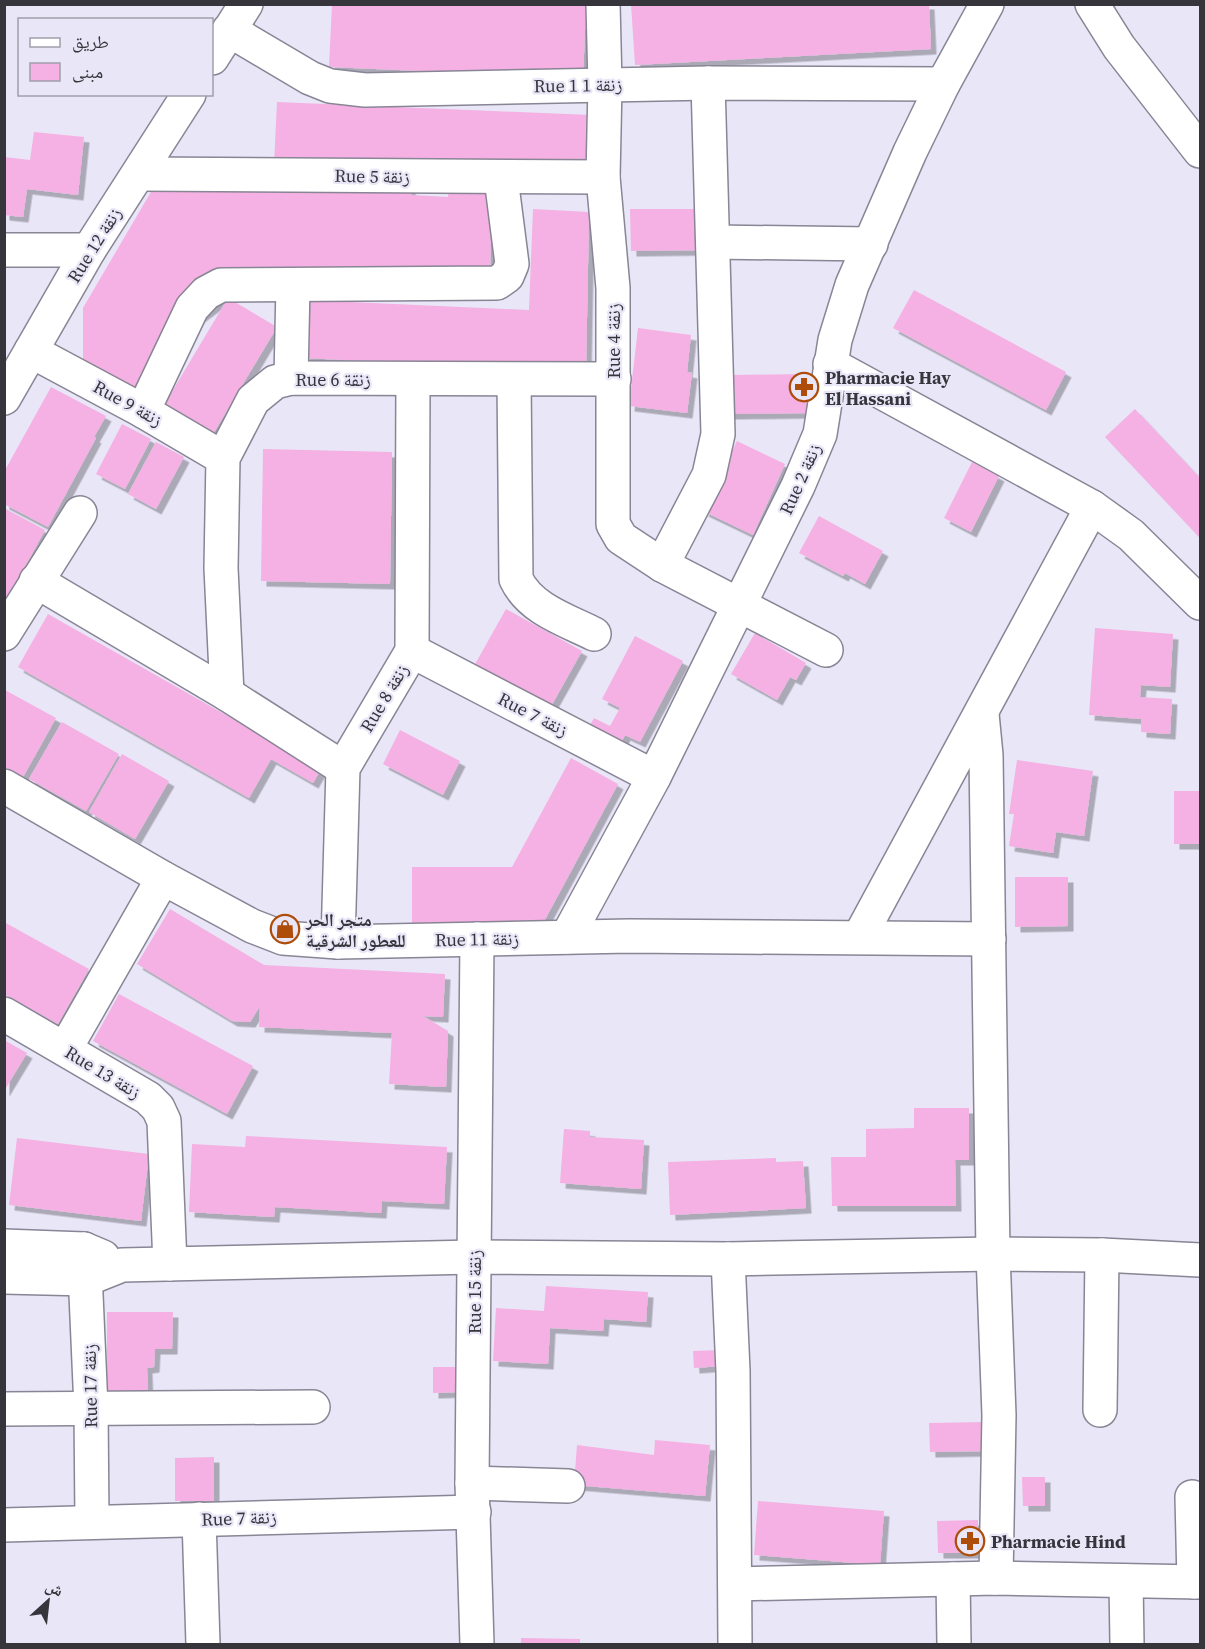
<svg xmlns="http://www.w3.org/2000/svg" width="1205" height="1649" viewBox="0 0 1205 1649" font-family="'Source Serif 4','Noto Naskh Arabic',serif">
<defs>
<filter id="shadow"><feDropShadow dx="5.5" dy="5.5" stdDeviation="0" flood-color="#0004"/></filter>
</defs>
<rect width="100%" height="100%" fill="#e8e6f7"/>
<g fill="#f5b1e3" filter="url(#shadow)">
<path d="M 332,4 L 586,6 L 583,78 L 329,67 Z"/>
<path d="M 631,4 L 929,4 L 931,49 L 635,65 Z"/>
<path d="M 277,102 L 591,115 L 589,177 L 274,164 Z"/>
<path d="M 34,132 L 84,137 L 78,195 L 27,189 L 23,217 L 4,215 L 4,157 L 30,160 Z"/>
<path d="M 337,181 L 409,184 L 412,195 L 448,197 L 449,187 L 492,189 L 490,274 L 414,277 L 412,267 L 257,274 L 155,350 L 132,391 L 83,363 L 83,308 L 155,185 L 293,186 L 297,193 L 336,193 Z"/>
<path d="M 533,209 L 589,212 L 586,372 L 304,358 L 307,300 L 529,310 Z"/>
<path d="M 630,209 L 708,209 L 709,250 L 631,251 Z"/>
<path d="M 914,290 L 1066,372 L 1046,410 L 893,328 Z"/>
<path d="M 228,298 L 277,327 L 210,439 L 161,410 Z"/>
<path d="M 638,328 L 691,335 L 687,372 L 692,373 L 687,413 L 629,406 Z"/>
<path d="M 810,374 L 811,413 L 729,414 L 728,375 Z"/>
<path d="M 51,387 L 106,416 L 94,437 L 96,438 L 48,527 L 4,504 L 4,472 Z"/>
<path d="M 1135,409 L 1200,478 L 1200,538 L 1105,437 Z"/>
<path d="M 122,424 L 151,439 L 125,489 L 96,474 Z"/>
<path d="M 737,441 L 785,464 L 753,535 L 703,511 Z"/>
<path d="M 156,442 L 184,457 L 156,509 L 128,494 Z"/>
<path d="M 263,449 L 392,452 L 390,584 L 261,581 Z"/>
<path d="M 972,462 L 999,476 L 971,532 L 944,518 Z"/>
<path d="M 4,508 L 45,530 L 4,605 Z"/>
<path d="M 819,516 L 883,551 L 865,584 L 845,573 L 843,576 L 799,553 Z"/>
<path d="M 506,609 L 582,651 L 550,708 L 474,666 Z"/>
<path d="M 48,614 L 321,769 L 313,783 L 271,759 L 249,798 L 18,667 Z"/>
<path d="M 1095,628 L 1173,634 L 1170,687 L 1141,685 L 1140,697 L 1172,699 L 1170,734 L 1141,732 L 1141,719 L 1089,715 Z"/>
<path d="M 755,633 L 806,663 L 796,680 L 790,677 L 777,700 L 731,674 Z"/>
<path d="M 635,636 L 683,661 L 640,742 L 625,735 L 620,745 L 588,729 L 594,718 L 610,726 L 620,708 L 602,699 Z"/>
<path d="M 5,690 L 56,718 L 23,777 L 5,767 Z"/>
<path d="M 62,722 L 119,754 L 86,811 L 29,779 Z"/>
<path d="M 400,730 L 460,761 L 443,795 L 383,764 Z"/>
<path d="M 122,754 L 169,781 L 135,839 L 89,812 Z"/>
<path d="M 571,758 L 618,784 L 542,925 L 412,925 L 412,867 L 512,867 Z"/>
<path d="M 1017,760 L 1093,771 L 1084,836 L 1056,832 L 1053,853 L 1009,846 L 1014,814 L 1009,814 Z"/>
<rect x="1174" y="791" width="26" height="53"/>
<path d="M 1015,877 L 1068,877 L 1068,926 L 1015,927 Z"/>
<path d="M 170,909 L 264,965 L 445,974 L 443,1017 L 423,1016 L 448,1031 L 446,1087 L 389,1084 L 392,1033 L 259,1027 L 260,1006 L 250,1022 L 232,1021 L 137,964 Z"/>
<path d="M 4,922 L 89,969 L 58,1024 L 4,994 Z"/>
<path d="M 119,994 L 253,1066 L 227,1114 L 93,1041 Z"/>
<path d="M 4,1040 L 27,1053 L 4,1091 Z"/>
<path d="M 914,1108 L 969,1108 L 969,1160 L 955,1160 L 956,1206 L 832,1206 L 831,1157 L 866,1157 L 866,1129 L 914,1128 Z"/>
<path d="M 564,1129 L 590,1131 L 590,1137 L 644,1140 L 641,1189 L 560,1183 Z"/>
<path d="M 246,1136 L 447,1147 L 444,1204 L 382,1201 L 381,1213 L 275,1207 L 274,1217 L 189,1212 L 192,1144 L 245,1147 Z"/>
<path d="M 17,1138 L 149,1154 L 141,1221 L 9,1205 Z"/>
<path d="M 776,1158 L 776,1162 L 803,1161 L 806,1208 L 670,1215 L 668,1162 Z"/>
<path d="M 546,1286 L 648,1292 L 646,1322 L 604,1319 L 603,1331 L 550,1328 L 548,1364 L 493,1361 L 496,1308 L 544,1311 Z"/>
<path d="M 107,1312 L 173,1312 L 172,1349 L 155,1349 L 154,1367 L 147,1368 L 148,1397 L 107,1398 Z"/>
<path d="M 721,1350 L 722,1366 L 694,1368 L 693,1351 Z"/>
<path d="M 433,1367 L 462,1367 L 463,1392 L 433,1393 Z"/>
<path d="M 986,1422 L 986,1451 L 930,1452 L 929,1423 Z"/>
<path d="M 655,1440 L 710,1445 L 705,1496 L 574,1485 L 577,1445 L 654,1455 Z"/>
<path d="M 214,1457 L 214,1501 L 175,1501 L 175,1458 Z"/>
<path d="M 1022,1477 L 1045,1477 L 1045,1506 L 1023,1506 Z"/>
<path d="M 758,1501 L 884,1511 L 880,1565 L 754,1555 Z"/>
<path d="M 978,1520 L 978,1553 L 938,1553 L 937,1521 Z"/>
<path d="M 521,1638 L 580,1639 L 580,1644 L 521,1644 Z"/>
</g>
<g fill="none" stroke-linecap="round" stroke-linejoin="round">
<g stroke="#888595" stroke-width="36">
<g id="minor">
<path d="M 603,4 L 605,85 L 603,177 L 613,288 L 613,524 L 621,538 L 662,565 L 826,650"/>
<path d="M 1092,4 L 1119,47 L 1200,151"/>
<path d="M 229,30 L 310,78 L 330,86 L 365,90 L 708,83 L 943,84"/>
<path d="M 212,58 L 246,4"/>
<path d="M 140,174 L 603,177"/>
<path d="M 713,242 L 871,244"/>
<path d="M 4,250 L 89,250"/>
<path d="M 31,351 L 143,411 L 223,458"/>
<path d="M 830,364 L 1092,507 L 1131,535 L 1200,603"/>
<path d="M 291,378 L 293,286"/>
<path d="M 514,380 L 516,579 C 530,609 566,620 594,634"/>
<path d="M 4,398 L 89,250 L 189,94"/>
<path d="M 143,411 L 192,308 L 206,293 L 221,285 L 497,283 L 507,276 L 512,264 L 501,178"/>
<path d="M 662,565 L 709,475 L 718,434 L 708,83"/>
<path d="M 36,581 L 227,694 L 343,768"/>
<path d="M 4,634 L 80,513"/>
<path d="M 412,651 L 654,777"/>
<path d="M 227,694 L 221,568 L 223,458 L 253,400 L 275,382 L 291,378 L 614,379"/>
<path d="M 982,714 L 986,755 L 993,1254 L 999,1415 L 996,1578"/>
<path d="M 4,786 L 163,878 L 252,926 L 283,938 L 338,942 L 629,936 L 989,939"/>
<path d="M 860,936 L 1092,507"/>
<path d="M 567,937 L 654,777 L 798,486 L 820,434 L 835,340 L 852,285 L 910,152 L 943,84 L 987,4"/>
<path d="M 477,939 L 472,1483 L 477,1644"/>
<path d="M 338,942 L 343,768 L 412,651 L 413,379"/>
<path d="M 4,1014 L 148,1098 L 158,1108 L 164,1121 L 170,1264"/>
<path d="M 65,1049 L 163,878"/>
<path d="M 4,1246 L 84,1249 L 103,1257"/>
<path d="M 84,1249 L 91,1408 L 92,1522"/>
<path d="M 728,1259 L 733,1371 L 735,1644"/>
<path d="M 4,1277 L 87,1279 L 122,1265 L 473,1257 L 728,1259 L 993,1254 L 1102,1255 L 1200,1260"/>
<path d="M 4,1409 L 313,1407"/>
<path d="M 1100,1410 L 1102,1255"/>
<path d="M 472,1483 L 568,1486"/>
<path d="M 1192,1497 L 1194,1582"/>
<path d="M 199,1519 L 203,1644"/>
<path d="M 4,1525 L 474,1512"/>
<path d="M 953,1579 L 954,1644"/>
<path d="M 1126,1581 L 1127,1644"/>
<path d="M 735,1584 L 996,1578 L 1200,1582"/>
</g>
</g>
<use href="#minor" stroke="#fff" stroke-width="33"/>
</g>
<defs>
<g id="pharmacy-ring" transform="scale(1.5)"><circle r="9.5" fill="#e8e6f7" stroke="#ae4d09" stroke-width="1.5"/><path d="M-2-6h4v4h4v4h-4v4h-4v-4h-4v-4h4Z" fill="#ae4d09"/></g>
<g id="shop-ring" transform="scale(1.5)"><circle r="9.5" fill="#e8e6f7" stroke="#ae4d09" stroke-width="1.5"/><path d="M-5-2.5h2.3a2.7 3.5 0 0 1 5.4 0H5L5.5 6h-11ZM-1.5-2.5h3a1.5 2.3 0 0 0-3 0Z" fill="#ae4d09"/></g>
</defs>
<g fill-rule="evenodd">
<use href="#pharmacy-ring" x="804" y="387"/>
<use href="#shop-ring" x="285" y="929"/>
<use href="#pharmacy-ring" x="970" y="1541"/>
</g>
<g text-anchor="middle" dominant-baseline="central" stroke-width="4.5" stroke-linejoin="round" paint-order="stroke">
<g font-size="18" fill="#36353c" stroke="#e8e6f7">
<text transform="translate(578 85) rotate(-1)">Rue 1 زنقة 1</text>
<text transform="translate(372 176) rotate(1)">Rue 5 زنقة</text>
<text transform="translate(94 245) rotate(-58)">Rue 12 زنقة</text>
<text transform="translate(613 341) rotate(-90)">Rue 4 زنقة</text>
<text x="333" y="379">Rue 6 زنقة</text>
<text transform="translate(128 403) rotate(29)">Rue 9 زنقة</text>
<text transform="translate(800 479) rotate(-66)">Rue 2 زنقة</text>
<text transform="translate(384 698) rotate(-59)">Rue 8 زنقة</text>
<text transform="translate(533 714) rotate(27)">Rue 7 زنقة</text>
<text transform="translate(477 939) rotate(-1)">Rue 11 زنقة</text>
<text transform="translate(103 1072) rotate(31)">Rue 13 زنقة</text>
<text transform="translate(474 1292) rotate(-90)">Rue 15 زنقة</text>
<text transform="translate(90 1386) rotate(-91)">Rue 17 زنقة</text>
<text transform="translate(239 1518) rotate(-2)">Rue 7 زنقة</text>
</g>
<g font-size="18" font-weight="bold" fill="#36353c" stroke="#e8e6f7" text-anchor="start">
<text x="825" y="377">Pharmacie Hay<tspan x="825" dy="21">El Hassani</tspan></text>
<text x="306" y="919">متجر الحر<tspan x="306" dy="21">للعطور الشرقية</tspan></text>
<text x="991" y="1541">Pharmacie Hind</text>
</g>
</g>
<rect width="1205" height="1649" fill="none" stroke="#36353c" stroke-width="12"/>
<rect x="18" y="18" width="195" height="78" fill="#e8e6f7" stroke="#a19fac" stroke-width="1.5"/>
<rect x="30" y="38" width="30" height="9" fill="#ffffff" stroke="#a19fac" stroke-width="1.5"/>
<text x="72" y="48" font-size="18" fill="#36353c">طريق</text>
<rect x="30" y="63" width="30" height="18" fill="#f5b1e3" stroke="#a19fac" stroke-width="1.5"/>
<text x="72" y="78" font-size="18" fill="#36353c">مبنى</text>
<g transform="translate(48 1601) rotate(27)" stroke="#e8e6f7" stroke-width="4.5" paint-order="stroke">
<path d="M0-4.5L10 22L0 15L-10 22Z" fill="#36353c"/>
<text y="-9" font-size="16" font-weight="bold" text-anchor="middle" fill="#36353c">ش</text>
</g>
</svg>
